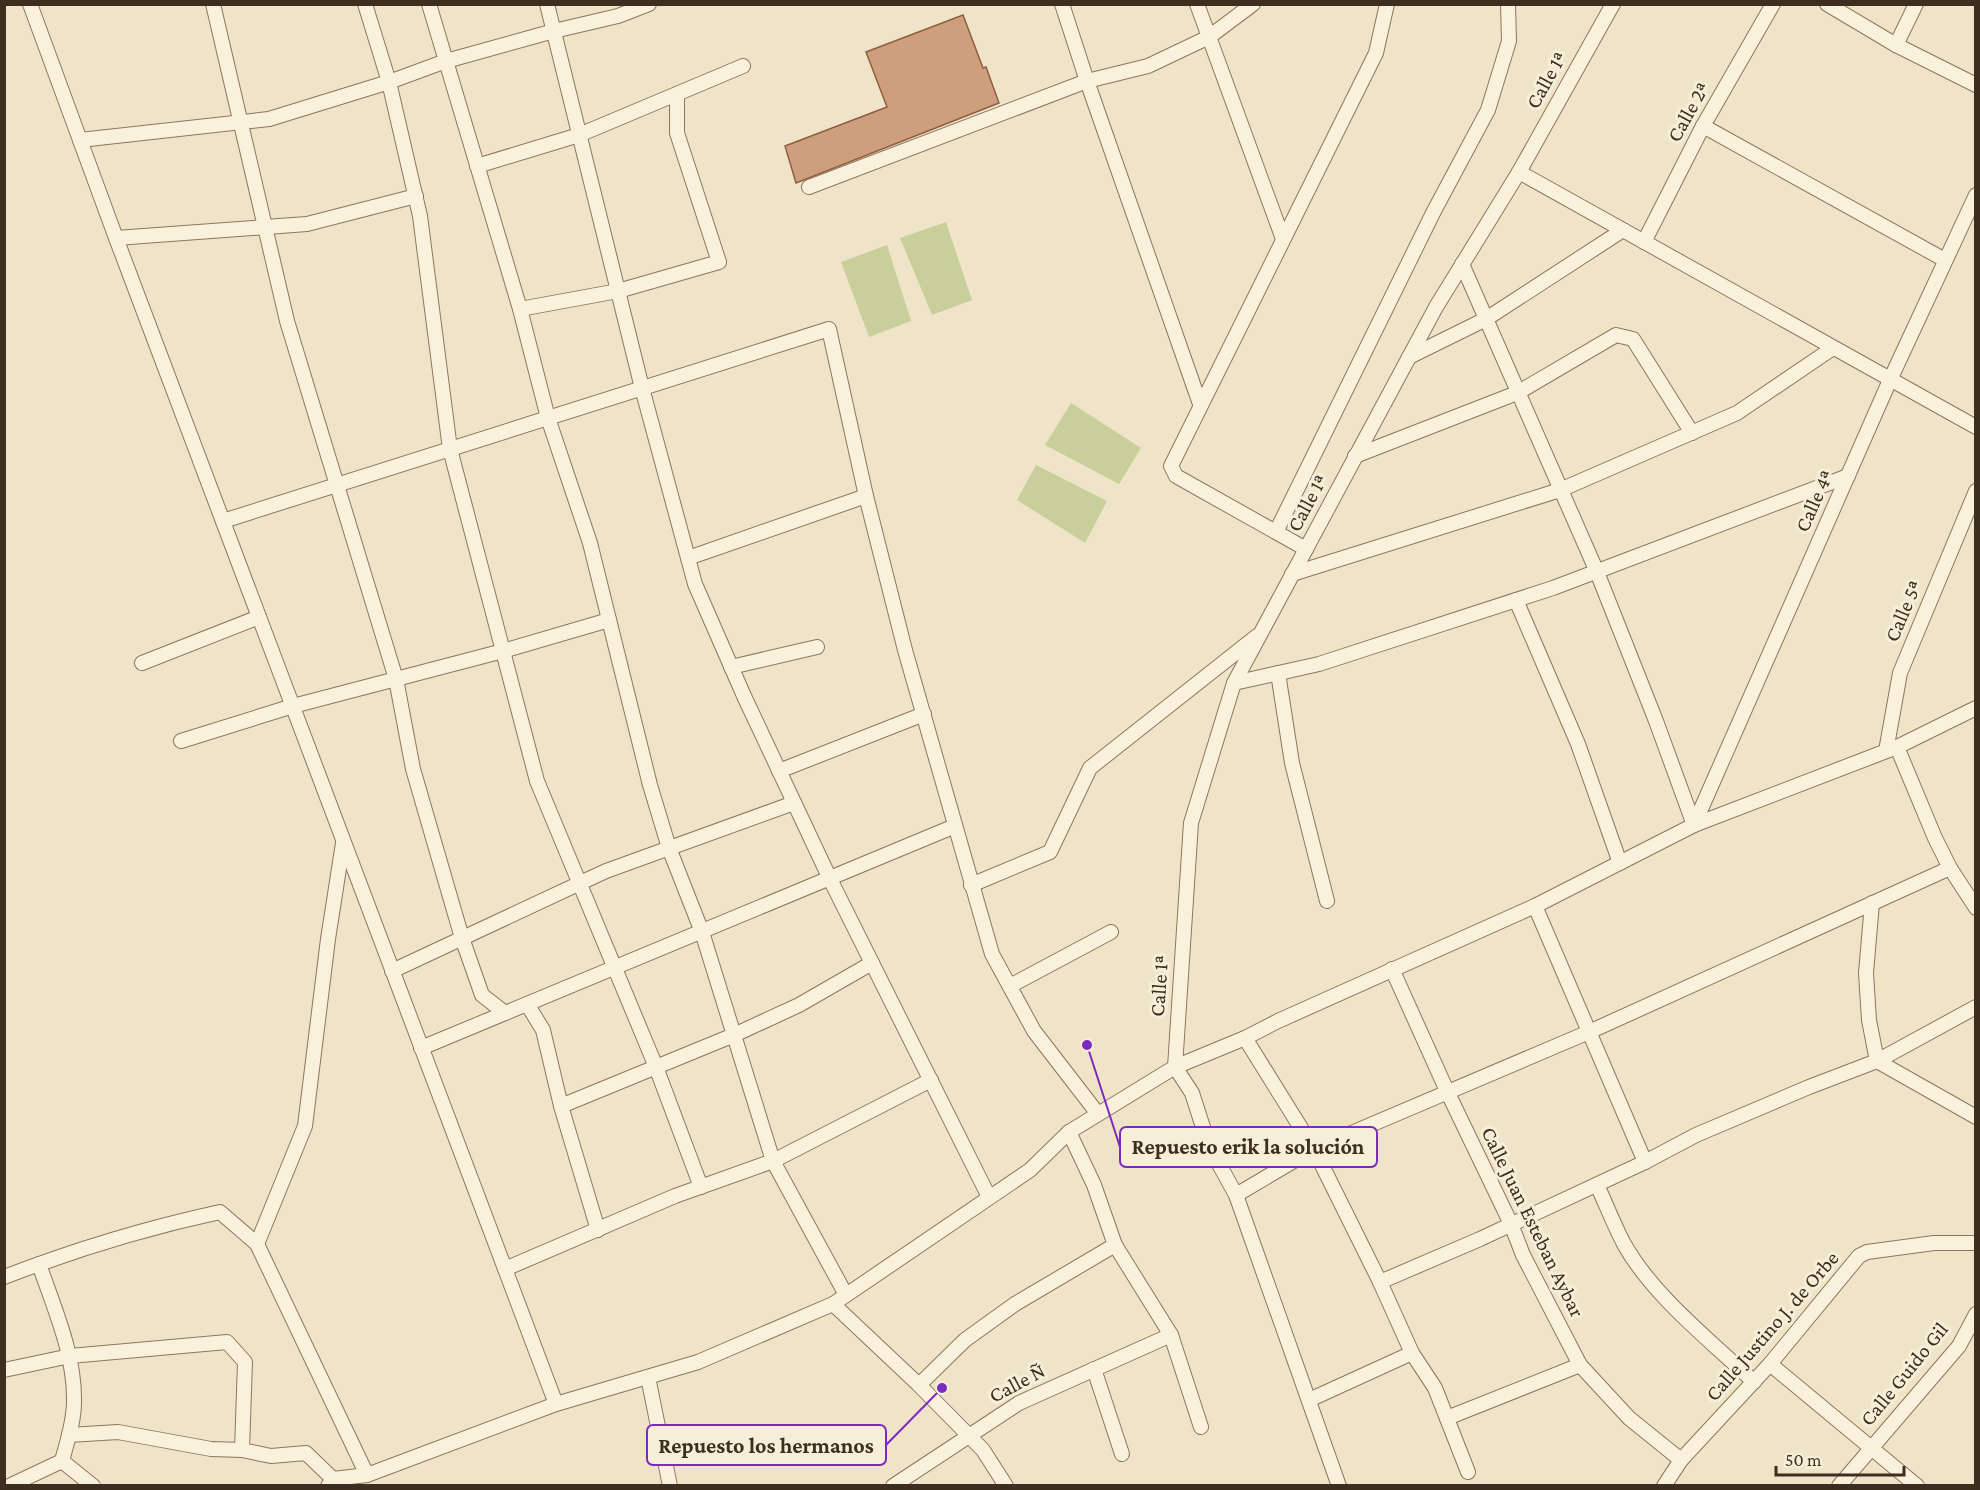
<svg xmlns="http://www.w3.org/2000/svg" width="1980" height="1490" viewBox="0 0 1980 1490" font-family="'Crimson Pro',serif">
<rect width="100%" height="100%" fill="#f0e4c8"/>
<g fill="#c9cf9b">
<path d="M 946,222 L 972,300 L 932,315 L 900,238 Z"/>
<path d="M 887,245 L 911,321 L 869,337 L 841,262 Z"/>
<path d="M 1071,403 L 1141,448 L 1119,484 L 1045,445 Z"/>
<path d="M 1036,465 L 1107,501 L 1085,543 L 1017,500 Z"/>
</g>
<path fill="#cf9f7d" stroke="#8d5f41" stroke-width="1.5" d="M 963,15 L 983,68 L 986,67 L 999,103 L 796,183 L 785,146 L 887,107 L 866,52 Z"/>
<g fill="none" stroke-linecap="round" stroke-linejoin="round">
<g stroke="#8d765c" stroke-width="16">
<g id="minor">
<path d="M 30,4 L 116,238 L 556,1404"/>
<path d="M 213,4 L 287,321 L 396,679 L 413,769 L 462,938 L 482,995 L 505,1013"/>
<path d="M 365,4 L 389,82 L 420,216 L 450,449 L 537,781 L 656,1067 L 701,1187"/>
<path d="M 429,4 L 520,309 L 548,418 L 590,543 L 650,785 L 669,848 L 702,932 L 773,1161 L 846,1295"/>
<path d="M 547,4 L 642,388 L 695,584 L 744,696 L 830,879 L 989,1197"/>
<path d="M 1062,4 L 1087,81 L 1200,404"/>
<path d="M 1197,4 L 1283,239"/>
<path d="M 1827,4 L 1896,45 L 1976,85"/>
<path d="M 1896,45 L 1916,4"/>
<path d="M 1703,126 L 1945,260"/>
<path d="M 80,140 L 269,119 L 389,82 L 446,61 L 554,31 L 618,16 L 649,4"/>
<path d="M 477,166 L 579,135 L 743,66"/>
<path d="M 1519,172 L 1976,427"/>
<path d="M 809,187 L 1087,81 L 1148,66 L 1209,37 L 1253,4"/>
<path d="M 116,238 L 307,224 L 416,196"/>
<path d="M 1644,242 L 1703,126 L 1773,4"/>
<path d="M 1462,264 L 1597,572 L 1656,721 L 1694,825"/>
<path d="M 520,309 L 618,291 L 719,262 L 677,133 L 677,94"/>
<path d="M 1409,357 L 1486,319 L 1623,230"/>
<path d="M 1355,456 L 1517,393 L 1616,335 L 1633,339 L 1692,433"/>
<path d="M 223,521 L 829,329 L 866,496 L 905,650 L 992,954 L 1034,1031 L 1098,1114"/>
<path d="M 1276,532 L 1434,211 L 1488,110 L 1509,41 L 1508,4"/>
<path d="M 1306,549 L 1176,476 L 1171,466 L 1376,53 L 1387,4"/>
<path d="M 688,558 L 866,496"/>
<path d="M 1292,574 L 1560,490 L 1737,413 L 1833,348"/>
<path d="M 1516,600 L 1578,744 L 1620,863"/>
<path d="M 142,663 L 259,617"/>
<path d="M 731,667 L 817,647"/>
<path d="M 1278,673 L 1292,763 L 1327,901"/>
<path d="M 1234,683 L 1319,664 L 1553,588 L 1848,476"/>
<path d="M 181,741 L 293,706 L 503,651 L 609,620"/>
<path d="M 1897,747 L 1935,838 L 1950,868 L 1976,908"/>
<path d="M 1886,751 L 1900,673 L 1976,491"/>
<path d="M 779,771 L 924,714"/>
<path d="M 1694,825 L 1890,380 L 1976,195"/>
<path d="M 971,885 L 1050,852 L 1090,768 L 1257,636"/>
<path d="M 1872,903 L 1866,973 L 1869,1020 L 1877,1061 L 1976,1117"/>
<path d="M 1535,906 L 1645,1162"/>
<path d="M 1392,969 L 1447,1091 L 1511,1224 L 1523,1255 L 1580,1365 L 1629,1418 L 1681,1460"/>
<path d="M 392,971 L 606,871 L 794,803"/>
<path d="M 1010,986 L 1111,932"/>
<path d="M 527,1004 L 543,1030 L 561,1106 L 598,1230"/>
<path d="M 1245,1038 L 1314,1149 L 1380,1282 L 1412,1353 L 1435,1388 L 1468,1472"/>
<path d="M 421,1048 L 955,826"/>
<path d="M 561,1106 L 734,1035 L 799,1005 L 872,963"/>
<path d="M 1597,1185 C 1606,1204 1614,1225 1624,1244 C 1653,1296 1711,1341 1754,1382"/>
<path d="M 1236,1195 L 1314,1149 L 1589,1032 L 1950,868"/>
<path d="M 257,1244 L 305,1126 L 328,939 L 343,843"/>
<path d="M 1115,1245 L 1171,1335 L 1201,1427"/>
<path d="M 39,1264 C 54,1308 75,1354 74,1402 C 74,1422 67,1442 62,1461 L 93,1486"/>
<path d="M 505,1269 L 675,1196 L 773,1161 L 931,1080"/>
<path d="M 4,1277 C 74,1250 146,1228 220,1212 L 257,1244 L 367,1475"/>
<path d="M 1380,1282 L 1480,1239 L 1645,1162 L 1696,1135 L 1809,1087 L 1877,1061 L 1976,1007"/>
<path d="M 833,1304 L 919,1385 L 983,1450 L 1006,1486"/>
<path d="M 1770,1364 L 1917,1486"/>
<path d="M 1094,1369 L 1122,1454"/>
<path d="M 4,1370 L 70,1356 L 227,1342 L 245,1362 L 242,1450"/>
<path d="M 648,1377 L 670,1486"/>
<path d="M 919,1385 L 965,1340 L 1015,1304 L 1115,1245 L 1094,1185 L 1069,1132"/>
<path d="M 1309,1400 L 1412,1353"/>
<path d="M 1447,1418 L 1580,1365"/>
<path d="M 69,1435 L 118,1432 L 211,1449 L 242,1450 L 271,1456 L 306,1453 L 333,1479"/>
<path d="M 9,1486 L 62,1461"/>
<path d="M 328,1486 L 333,1479 L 367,1475 L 556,1404 L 698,1362 L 833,1304 L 1030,1170 L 1069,1132 L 1175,1067 L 1245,1038 L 1278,1021 L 1535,906 L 1694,825 L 1897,747 L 1976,708"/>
<path d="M 893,1486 L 1019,1403 L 1171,1335"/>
<path d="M 1339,1486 L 1236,1195 L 1209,1146 L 1192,1093 L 1175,1067 L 1191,823 L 1234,683 L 1436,307 L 1519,172 L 1613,4"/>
<path d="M 1664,1486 L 1681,1460 L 1770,1364 L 1859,1256 L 1867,1252 L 1934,1243 L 1976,1243"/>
<path d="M 1839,1486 L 1959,1346 L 1976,1314"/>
</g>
</g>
<use href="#minor" stroke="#faf1dc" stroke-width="14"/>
</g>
<g text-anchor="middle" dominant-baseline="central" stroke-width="6" stroke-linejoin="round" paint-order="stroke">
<g font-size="21" fill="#3d2e20" stroke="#f7eed8">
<text transform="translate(1546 80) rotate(-61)">Calle 1ª</text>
<text transform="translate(1688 112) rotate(-61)">Calle 2ª</text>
<text transform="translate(1814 501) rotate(-66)">Calle 4ª</text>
<text transform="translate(1307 503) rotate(-62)">Calle 1ª</text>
<text transform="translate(1903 611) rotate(-67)">Calle 5ª</text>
<text transform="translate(1159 986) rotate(-86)">Calle 1ª</text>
<text transform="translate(1533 1222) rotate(64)">Calle Juan Esteban Aybar</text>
<text transform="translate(1772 1326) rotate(-49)">Calle Justino J. de Orbe</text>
<text transform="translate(1904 1374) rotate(-51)">Calle Guido Gil</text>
<text transform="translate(1017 1383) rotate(-28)">Calle Ñ</text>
</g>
</g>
<path fill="none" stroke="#7b2cbf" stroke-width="2" d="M1087 1045L1120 1147M942 1388L886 1445"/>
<g fill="#7b2cbf" stroke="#f7eed8" stroke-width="2">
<circle cx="1087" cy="1045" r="6"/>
<circle cx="942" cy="1388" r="6"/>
</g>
<g fill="#f7eed8" stroke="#7b2cbf" stroke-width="2">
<rect x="1120" y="1127" width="257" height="40" rx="6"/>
<rect x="647" y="1425" width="239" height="40" rx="6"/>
</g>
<g font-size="22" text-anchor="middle" font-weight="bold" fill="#3d2e20">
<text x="1248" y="1154">Repuesto erik la solución</text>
<text x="766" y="1453">Repuesto los hermanos</text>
</g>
<rect width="1980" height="1490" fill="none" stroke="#3d2e20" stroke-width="12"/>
<path d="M1776 1466v9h128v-9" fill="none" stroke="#3d2e20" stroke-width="3"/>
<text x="1785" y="1466" font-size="18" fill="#3d2e20" stroke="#f7eed8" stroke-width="4.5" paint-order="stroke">50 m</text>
</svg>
